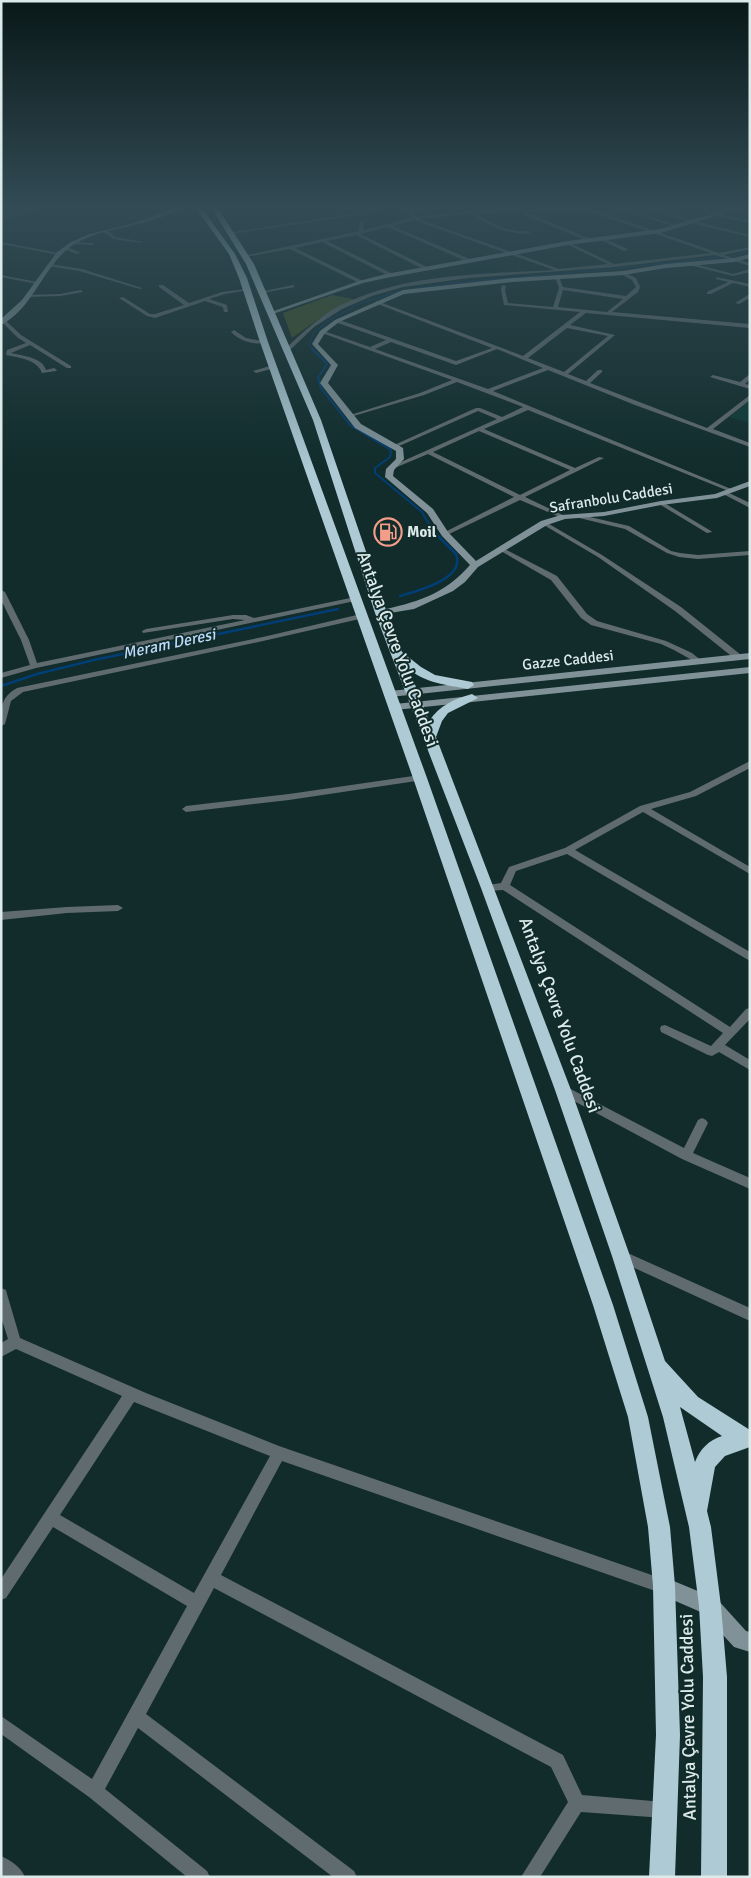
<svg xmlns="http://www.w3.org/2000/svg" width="751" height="1878" viewBox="0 0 751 1878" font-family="Signika,sans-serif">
<rect width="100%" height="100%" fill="#112c2b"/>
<path fill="#103836" d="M 750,401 L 750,423 L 729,417 Z"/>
<path fill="#3f5225" d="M 332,295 L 357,300 L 323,316 L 292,338 L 283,313 Z"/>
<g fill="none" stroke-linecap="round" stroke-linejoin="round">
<g stroke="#003e75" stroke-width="1">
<path d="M 734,255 L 750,250"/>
<path d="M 313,350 L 309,346 L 313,334 L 329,320 L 361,303 L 396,292 L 451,283 L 612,269 L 722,257"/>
</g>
<path stroke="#003e75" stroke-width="2" d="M 312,349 L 327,364 L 318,378 L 321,388 L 350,425 L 391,450 L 390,457 L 375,468 L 375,473 L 422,512 L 433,531"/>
<g stroke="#003e75" stroke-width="2.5">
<path d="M 400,596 C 417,591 466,579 456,554 L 432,530"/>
<path d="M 1,686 L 37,674 L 94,660 L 338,609"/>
</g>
<g fill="#606b6f" fill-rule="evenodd">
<path d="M 35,207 L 40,207 L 1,220 L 1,218 Z"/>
<path d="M 380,207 L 385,207 L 351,216 L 230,234 L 228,233 L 351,214 Z"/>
<path d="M 397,207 L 402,207 L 412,210 L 445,207 L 415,212 L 416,217 L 467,211 L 594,207 L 594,209 L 603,213 L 719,253 L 750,247 L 750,249 L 724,255 L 750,263 L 750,266 L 715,255 L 615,267 L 469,278 L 403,287 L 372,296 L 342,309 L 314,327 L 289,351 L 285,351 L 285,349 C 302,333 319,317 339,306 C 405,273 482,274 554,270 L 414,220 L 393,226 L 472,260 L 472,262 L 468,262 L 388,227 L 360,234 L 429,268 L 429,270 L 425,270 L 356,235 L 327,241 L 393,274 L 393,276 L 389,276 L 322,242 L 295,248 L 363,281 L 363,283 L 359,283 L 290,249 L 245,257 L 243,256 L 359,231 L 360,222 L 362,221 L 364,222 L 363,230 L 412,218 L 410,212 ZM 589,209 L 590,211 L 599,215 L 711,253 L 614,264 L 568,242 L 566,244 L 608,264 L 559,269 L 419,219 L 470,213 L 490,225 L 505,231 L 522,234 L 531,233 L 529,231 C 509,233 492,224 476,213 L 522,212 L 522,214 L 588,241 L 590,239 L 526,212 L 565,211 Z"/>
<path d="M 615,207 L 620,207 L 682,227 L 678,228 Z"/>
<path d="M 646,207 L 651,207 L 694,221 L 750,235 L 750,237 L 691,223 Z"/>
<path d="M 734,207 L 750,210 L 750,212 L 734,209 Z"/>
<path d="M 716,213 L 750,221 L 750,223 L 714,215 Z"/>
<path d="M 104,231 L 108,231 L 116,237 L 143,242 L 141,243 L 113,239 L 104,233 Z"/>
<path d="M 601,237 L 628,249 L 628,250 L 624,251 L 599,239 Z"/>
<path d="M 1,242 L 59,253 L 61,254 L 59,255 L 1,244 Z"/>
<path d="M 73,242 L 92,243 L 94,244 L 92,245 L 71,244 Z"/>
<path d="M 66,247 L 80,252 L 80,253 L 76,254 L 64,249 Z"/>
<path d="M 691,263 L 733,274 L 750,269 L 750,272 L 733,276 L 689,265 Z"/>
<path d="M 50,264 L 82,269 L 142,288 L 140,289 L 79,271 L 48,266 Z"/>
<path d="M 623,272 L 636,278 L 640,287 L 638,292 L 612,312 L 750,324 L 750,328 L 586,313 L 570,325 L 615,335 L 568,374 L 586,381 L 598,370 L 602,370 L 602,372 L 590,383 L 707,428 L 750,395 L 750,400 L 713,429 L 750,443 L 750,447 L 635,405 L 548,370 L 493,391 L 736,491 L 731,492 L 528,410 L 484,429 L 575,468 L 599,457 L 604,458 L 525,497 L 567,517 L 562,518 L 520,500 L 447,535 L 443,535 L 443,533 L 514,497 L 428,454 L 397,467 L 392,466 L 497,419 L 478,411 L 397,447 L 392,446 L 476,408 L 480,408 L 502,417 L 523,407 L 457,382 L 424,395 L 347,418 L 347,416 L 420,393 L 452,380 L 319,332 L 324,331 L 370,347 L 386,340 L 335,322 L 337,319 L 456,361 L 492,348 L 375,303 L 377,301 L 523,356 L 580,312 L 504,305 L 501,290 L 502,285 L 506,286 L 505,290 L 508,303 L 553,307 L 559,288 L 555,277 L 559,277 L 563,287 L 626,296 L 636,287 L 632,280 L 621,274 ZM 563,290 L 623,299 L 607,312 L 558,307 ZM 567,328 L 608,336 L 564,372 L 528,358 ZM 391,342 L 456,365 L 497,349 L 543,368 L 488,389 L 375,349 ZM 479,431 L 570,470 L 520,495 L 433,452 Z"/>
<path d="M 1,275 L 37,282 L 39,283 L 37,284 L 1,277 Z"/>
<path d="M 716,277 L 750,284 L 750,287 L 733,283 L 711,294 L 707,294 L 707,292 L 728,282 L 716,279 Z"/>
<path d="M 159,285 L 163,285 L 189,303 L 222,292 L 246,289 L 248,290 L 225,294 L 209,299 L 227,305 L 228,312 L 224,312 L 223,307 L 205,301 L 155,318 L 147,316 L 119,298 L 123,297 L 150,314 L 155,314 L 184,305 L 159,287 Z"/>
<path d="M 293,285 L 295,287 L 262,293 L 260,292 Z"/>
<path d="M 81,290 L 83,292 L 60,296 L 27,297 L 25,296 L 27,295 L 60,294 Z"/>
<path d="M 748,295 L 750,295 L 750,298 L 739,304 L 735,303 Z"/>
<path d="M 4,319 L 21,335 L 71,366 L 71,368 L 67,368 L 30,345 L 11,353 C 23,356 42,357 46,370 L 54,368 L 57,370 L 56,371 L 42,373 C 37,359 19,358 6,355 L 7,350 L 26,343 L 17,337 L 2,322 Z"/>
<path d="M 234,330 L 246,338 L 267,342 C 256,346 240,341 232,333 L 231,332 Z"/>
<path d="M 273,365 L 276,367 L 275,368 L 256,373 L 253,371 Z"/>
<path d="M 750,374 L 750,379 L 745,384 L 750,385 L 750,389 L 710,377 L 713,375 L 740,382 Z"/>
<path d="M 727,492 L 750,503 L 750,508 L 725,495 L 724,494 Z"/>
<path d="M 661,501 L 711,531 L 712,532 L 707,533 L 659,504 L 658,503 Z"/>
<path d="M 577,514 L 629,526 L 671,551 L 680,553 L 698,555 L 750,551 L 750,555 L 698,559 L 679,557 L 667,553 L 625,529 L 575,517 L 575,515 Z"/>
<path d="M 544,521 L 602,555 L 681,607 L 741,655 L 741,659 L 735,659 L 675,611 L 598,557 L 542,524 L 542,522 Z"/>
<path d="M 501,547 L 557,576 L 587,614 L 597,621 L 666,641 L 692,653 L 703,662 L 699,664 L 674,650 L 661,644 L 591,625 L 581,618 L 551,580 L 499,550 L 498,549 Z"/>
<path d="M 1,590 L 5,592 L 29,640 L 37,663 L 245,620 L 233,619 L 143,633 L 142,631 L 146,629 L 233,615 L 246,615 L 254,618 L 355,597 L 359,599 L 355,601 L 36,668 L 1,678 L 1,673 L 30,665 L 21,640 L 1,600 Z"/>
<path d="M 361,614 L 365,616 L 364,618 L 263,641 L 23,692 L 11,701 L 5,724 L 1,726 C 1,708 0,698 17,688 L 263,637 Z"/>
<path d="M 750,761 L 750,768 L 696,796 L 651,809 L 750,867 L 750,874 L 643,812 L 575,850 L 750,952 L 750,961 L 567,854 L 516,871 L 510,885 L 730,1027 L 746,1009 L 750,1008 L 750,1019 L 725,1045 L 750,1060 L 750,1070 L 719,1052 L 712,1056 L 708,1055 L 661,1032 L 660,1029 L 661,1026 L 665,1025 L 711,1046 L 723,1033 L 503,890 L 488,891 L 483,888 L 488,885 L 501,883 L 509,867 L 565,848 L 640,806 L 690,792 Z"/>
<path d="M 420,775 L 424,778 L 423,780 L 289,800 L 186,812 L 182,809 L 186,806 L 289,794 Z"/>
<path d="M 118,905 L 123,908 L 118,911 L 67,913 L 1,920 L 1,912 L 67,907 Z"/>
<path d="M 563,1085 L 684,1148 L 698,1120 L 702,1118 L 706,1120 L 708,1123 L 693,1153 L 750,1178 L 750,1189 L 682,1159 L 559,1093 L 557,1090 L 559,1087 Z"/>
<path d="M 621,1250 L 750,1308 L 750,1321 L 617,1260 L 615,1256 L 617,1252 Z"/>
<path d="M 1,1288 L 6,1290 L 7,1294 L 20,1338 L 146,1393 L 279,1446 L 669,1581 L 672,1586 L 669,1591 L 664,1594 L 282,1461 L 221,1575 L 563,1755 L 582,1795 L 664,1802 L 670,1804 L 672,1810 L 670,1816 L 664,1818 L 581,1812 L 540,1877 L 521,1877 L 568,1802 L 551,1767 L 214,1588 L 146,1714 L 354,1871 L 357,1877 L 333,1877 L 138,1728 L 105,1789 L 207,1871 L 210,1877 L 187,1877 L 89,1797 L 1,1734 L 1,1716 L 92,1779 L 187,1606 L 53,1527 L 6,1598 L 1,1600 L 1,1579 L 122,1396 L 16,1349 L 1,1357 L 1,1343 L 8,1339 L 1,1317 ZM 134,1402 L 270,1456 L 194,1593 L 60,1515 Z"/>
<path d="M 1,1856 C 10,1860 21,1867 25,1877 L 1,1876 Z"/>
</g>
<g fill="#809298" fill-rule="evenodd">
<path d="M 176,207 L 183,207 C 150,228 105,225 73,245 C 43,265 34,308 1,325 L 1,319 L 22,300 L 57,252 L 71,242 L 90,234 L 135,223 Z"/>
<path d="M 737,207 L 744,207 L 661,233 L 568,245 L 386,278 L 363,283 L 273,314 L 268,313 L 359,281 L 386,274 L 568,241 L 660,229 Z"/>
<path d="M 750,254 L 750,258 L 734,262 L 666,268 L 623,275 L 513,282 L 404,294 L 339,322 L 325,333 L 318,344 L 338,365 L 328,383 L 361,424 L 403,448 L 404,459 L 394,470 L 393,476 L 433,509 L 448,532 L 476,561 L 541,521 L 561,515 L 604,512 L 661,501 L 715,494 L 750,481 L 750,486 L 717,498 L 661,505 L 604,516 L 565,519 L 547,525 L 478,567 L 465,582 L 453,591 L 414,609 L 378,615 L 378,611 C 416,602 443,596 470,565 L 442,536 L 427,513 L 385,477 L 386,469 L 396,459 L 396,451 L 355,428 L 320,383 L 331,365 L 312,344 L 320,331 L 335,320 L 403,290 L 513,278 L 623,271 L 666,264 L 734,258 Z"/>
<path d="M 750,653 L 750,659 L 390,697 L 385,694 L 390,691 Z"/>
<path d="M 750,667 L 750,673 L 395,710 L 390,707 L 395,704 Z"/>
<path d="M 664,1577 L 717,1599 L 746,1631 L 750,1632 L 750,1652 L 734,1647 L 703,1613 L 657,1593 L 655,1586 L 657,1579 Z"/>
</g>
<g fill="#aecbd5" fill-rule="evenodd">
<path d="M 195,207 L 201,207 L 235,254 L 247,278 L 268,342 L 427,778 L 613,1305 L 648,1417 L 670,1527 L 675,1586 L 680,1735 L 675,1877 L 649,1877 L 656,1735 L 653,1586 L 648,1527 L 628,1417 L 593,1305 L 413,778 L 260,342 L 239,278 L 229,254 Z"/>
<path d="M 211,207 L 217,207 L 254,264 L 321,420 L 387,613 L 402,652 L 421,667 L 435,675 L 472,682 L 474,685 L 468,689 C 447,685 425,683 409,669 L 429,721 C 440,705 454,699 472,694 L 478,698 L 448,713 L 442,721 L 436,737 L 571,1090 L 630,1256 L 665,1361 L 698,1397 L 750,1430 L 750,1447 L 725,1456 L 715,1467 L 707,1511 L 711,1527 L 721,1606 L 727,1677 L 727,1877 L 701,1877 L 703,1677 L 699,1606 L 689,1527 L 663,1417 L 612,1256 L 555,1090 L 481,888 L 375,613 L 313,420 L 246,264 ZM 680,1407 L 722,1436 C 709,1440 700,1449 695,1462 Z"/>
</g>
</g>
<linearGradient id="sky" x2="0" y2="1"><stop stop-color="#091818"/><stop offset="0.44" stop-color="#324b55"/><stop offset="1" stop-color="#324b55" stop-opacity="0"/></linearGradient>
<rect width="751" height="470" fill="url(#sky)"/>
<defs>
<g id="fuel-ring" transform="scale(1.4375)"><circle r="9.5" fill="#112c2b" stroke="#f49e89" stroke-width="1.5"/><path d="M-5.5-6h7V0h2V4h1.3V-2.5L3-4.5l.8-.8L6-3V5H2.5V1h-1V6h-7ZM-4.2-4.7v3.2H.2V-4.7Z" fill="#f49e89"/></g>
</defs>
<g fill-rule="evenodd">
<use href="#fuel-ring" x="388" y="532"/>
</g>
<g text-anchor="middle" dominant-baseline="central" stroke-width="4" stroke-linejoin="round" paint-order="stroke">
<g font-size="15" fill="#dcebea" stroke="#112c2b">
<text transform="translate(611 498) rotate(-9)">Safranbolu Caddesi</text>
<text transform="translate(568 660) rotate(-6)">Gazze Caddesi</text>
</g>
<g font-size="15" font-weight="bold" fill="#dcebea" stroke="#112c2b" text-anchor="start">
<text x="407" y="532">Moil</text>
</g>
<g font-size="16" font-style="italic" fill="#bedbfc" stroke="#112c2b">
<text transform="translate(169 644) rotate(-12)">Meram Deresi</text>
</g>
<g font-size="18" fill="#dcebea" stroke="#112c2b">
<text transform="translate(398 649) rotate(70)">Antalya Çevre Yolu Caddesi</text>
<text transform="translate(560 1015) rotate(70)">Antalya Çevre Yolu Caddesi</text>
<text transform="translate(688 1717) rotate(-91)">Antalya Çevre Yolu Caddesi</text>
</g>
</g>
<rect width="751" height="1878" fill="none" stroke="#dcebea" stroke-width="5"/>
</svg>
